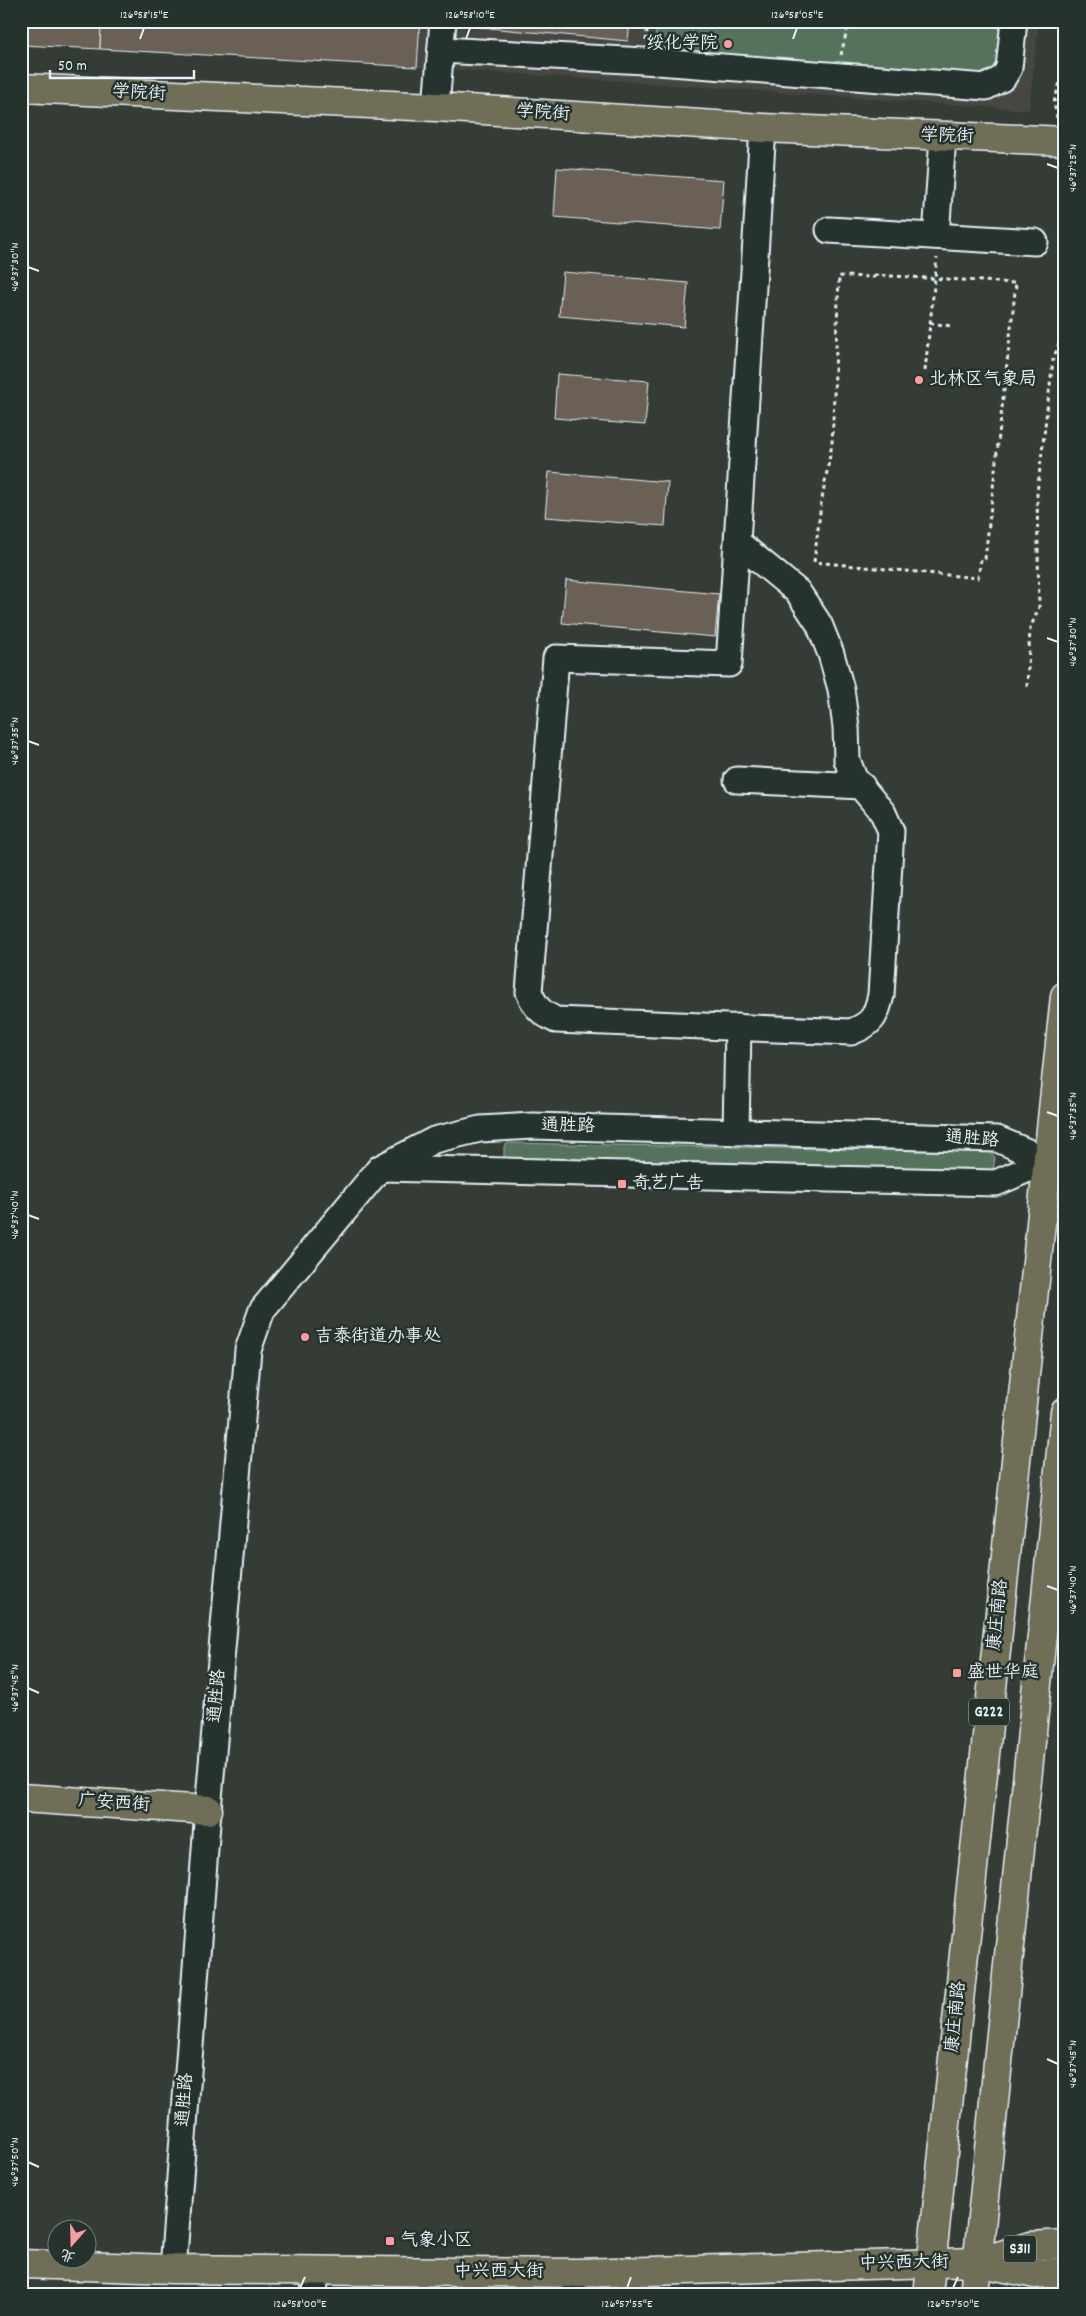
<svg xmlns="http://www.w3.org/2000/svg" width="1086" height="2316" viewBox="0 0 1086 2316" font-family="Dekko,'LXGW WenKai TC',sans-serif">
<rect width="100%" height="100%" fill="#343c35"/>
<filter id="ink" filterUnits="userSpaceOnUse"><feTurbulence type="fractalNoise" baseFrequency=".02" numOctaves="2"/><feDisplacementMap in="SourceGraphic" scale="10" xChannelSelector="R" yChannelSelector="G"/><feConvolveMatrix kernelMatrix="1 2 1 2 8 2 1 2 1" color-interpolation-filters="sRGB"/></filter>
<g filter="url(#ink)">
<path fill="#44473f" d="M 420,21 L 1039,21 L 1029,110 L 417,67 Z"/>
<g fill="#54735c" stroke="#9eb2aa">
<path d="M 657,21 L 1004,21 L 999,68 L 992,76 L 654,54 Z"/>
<path d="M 508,1143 L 989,1152 L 995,1157 L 993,1171 L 504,1161 L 504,1146 Z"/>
</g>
<g fill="#6b6056" stroke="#e8f1f8">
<path d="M 21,21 L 101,21 L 100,49 L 21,45 Z"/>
<path d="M 101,21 L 420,21 L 417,67 L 100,49 Z"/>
<path d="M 478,21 L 630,21 L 628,41 L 478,27 Z"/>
<path d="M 557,168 L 724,180 L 720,230 L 554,217 Z"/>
<path d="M 563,272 L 688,283 L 684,327 L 559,316 Z"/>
<path d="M 557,374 L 649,381 L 645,425 L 554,418 Z"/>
<path d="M 549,472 L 668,482 L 665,526 L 545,517 Z"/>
<path d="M 566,580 L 719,594 L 715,637 L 562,623 Z"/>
</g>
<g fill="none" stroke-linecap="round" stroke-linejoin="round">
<g stroke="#e8f1f8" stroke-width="29">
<g id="minor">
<path d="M 441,50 L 644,61 L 986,87 L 1003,78 L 1009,68 L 1014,21"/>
<path d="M 436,107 L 443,21"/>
<path d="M 829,230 L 1035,242"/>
<path d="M 936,236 L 943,137"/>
<path d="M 737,542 L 729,664 L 556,658 L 529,992 C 535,1007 541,1013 556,1020 L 851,1032 C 872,1024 876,1017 881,995 L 891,831 L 883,813 L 854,778 L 847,760 L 846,727 L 841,689 L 831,654 L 819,624 L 798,592 L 737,542 L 763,128"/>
<path d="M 737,780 L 862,786"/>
<path d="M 736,1132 L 738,1027"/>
<path d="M 382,1168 L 996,1183 L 1065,1153"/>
<path d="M 173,2269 L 208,1810 L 248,1350 L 262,1310 L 380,1168 L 434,1140 L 480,1129 L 533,1126 L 997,1139 L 1047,1160"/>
<path d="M 314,2295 L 316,2270"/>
<path d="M 573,2295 L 576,2273"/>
</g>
</g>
<g stroke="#e8f1f8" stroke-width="31">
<g id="major">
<path d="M 21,88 L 436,107 L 763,128 L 1065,141"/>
<path d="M 21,1798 L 208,1810"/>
<path d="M 979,2262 L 1030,2246 L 1065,2244"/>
<path d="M 21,2264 L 173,2269 L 576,2273 L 977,2262 L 1035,2274 L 1065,2272"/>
</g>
</g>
<g stroke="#e8f1f8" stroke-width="31">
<g id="highway">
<path d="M 928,2295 L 1065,996"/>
<path d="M 974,2295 L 1065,1412"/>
</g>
</g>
<g stroke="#e8f1f8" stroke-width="3" stroke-dasharray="4 4" stroke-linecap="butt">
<path d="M 646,41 L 648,21"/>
<path d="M 841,55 L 849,21"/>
<path d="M 1057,118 L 1054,102 L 1065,66"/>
<path d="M 1060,162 L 1061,185 L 1065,194"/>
<path d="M 874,275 L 1016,283 L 985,559 L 981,559 L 978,578 L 814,562 L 821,504 L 832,444 L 839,276 L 874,277 Z"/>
<path d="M 930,323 L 951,326"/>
<path d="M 925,371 L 937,258"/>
<path d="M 1027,687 L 1030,629 L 1039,607 L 1037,493 L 1053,360 L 1065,327"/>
</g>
<use href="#minor" stroke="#26332d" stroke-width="25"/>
<use href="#major" stroke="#716e59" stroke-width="28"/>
<use href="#highway" stroke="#716e59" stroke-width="28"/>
</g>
</g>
<path fill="none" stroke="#e8f1f8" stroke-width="2" d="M 140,39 L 144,28M 466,39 L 470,28M 793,39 L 797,28M 1047,164 L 1058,168M 28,267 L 39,271M 1047,638 L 1058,642M 28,741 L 39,745M 1047,1112 L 1058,1116M 28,1215 L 39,1219M 1047,1586 L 1058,1590M 28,1688 L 39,1693M 1047,2059 L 1058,2064M 28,2162 L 39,2167M 300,2288 L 305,2277M 627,2288 L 631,2277M 953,2288 L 958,2277"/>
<g fill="#ff9aa2" stroke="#26332d" stroke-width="2">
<circle cx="728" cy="44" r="5"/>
<circle cx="919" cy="380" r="5"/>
<rect x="617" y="1179" width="10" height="10" rx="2.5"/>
<circle cx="305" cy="1337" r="5"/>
<rect x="952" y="1668" width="10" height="10" rx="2.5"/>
<rect x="385" y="2236" width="10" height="10" rx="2.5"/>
</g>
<g text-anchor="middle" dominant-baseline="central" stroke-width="5" stroke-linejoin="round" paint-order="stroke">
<g fill="#26332d" stroke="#aeb8bb" stroke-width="1">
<rect x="969" y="1698.5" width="40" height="27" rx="4"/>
<rect x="1004" y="2235.5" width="32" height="27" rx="4"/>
</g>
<g font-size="16" font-weight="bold" fill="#e8f1f8">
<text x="989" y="1712">G222</text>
<text x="1020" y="2249">S311</text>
</g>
<g font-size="18" fill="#e8f1f8" stroke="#26332d" text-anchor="start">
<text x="718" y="44" text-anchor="end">绥化学院</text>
<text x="929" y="380">北林区气象局</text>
<text x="632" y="1184">奇艺广告</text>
<text x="315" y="1337">吉泰街道办事处</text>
<text x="967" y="1673">盛世华庭</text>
<text x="400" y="2241">气象小区</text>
</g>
<g font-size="18" fill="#e8f1f8" stroke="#26332d">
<text transform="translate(139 94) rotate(3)">学院街</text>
<text transform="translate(543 114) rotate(4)">学院街</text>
<text transform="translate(947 137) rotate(2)">学院街</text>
<text transform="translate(568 1127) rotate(1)">通胜路</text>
<text transform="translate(972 1140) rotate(5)">通胜路</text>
<text transform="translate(999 1615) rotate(-84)">康庄南路</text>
<text transform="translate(218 1696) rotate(-85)">通胜路</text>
<text transform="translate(114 1804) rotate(4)">广安西街</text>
<text transform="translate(957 2017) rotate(-84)">康庄南路</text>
<text transform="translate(186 2100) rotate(-86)">通胜路</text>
<text transform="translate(904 2264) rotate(-1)">中兴西大街</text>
<text x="499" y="2272">中兴西大街</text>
</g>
</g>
<rect width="1086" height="2316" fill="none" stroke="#26332d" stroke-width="55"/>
<g transform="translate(72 2244) rotate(200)"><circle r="24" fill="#26332d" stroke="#747f7e"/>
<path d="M0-4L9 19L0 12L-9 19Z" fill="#ff9aa2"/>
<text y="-8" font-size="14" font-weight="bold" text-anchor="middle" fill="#e8f1f8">北</text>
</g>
<path d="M50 70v8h144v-8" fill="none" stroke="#e8f1f8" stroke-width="2.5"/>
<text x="58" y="70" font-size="15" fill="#e8f1f8" stroke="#26332d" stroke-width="4" paint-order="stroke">50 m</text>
<rect x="28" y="28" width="1030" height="2260" fill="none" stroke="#e8f1f8" stroke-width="2"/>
<g font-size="12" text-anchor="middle" fill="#e8f1f8">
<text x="144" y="18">126°58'15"E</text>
<text x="470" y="18">126°58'10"E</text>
<text x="797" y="18">126°58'05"E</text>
<text transform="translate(1072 168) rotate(-90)" y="4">46°37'25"N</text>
<text transform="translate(14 267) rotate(-90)" y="4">46°37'30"N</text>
<text transform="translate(1072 642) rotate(-90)" y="4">46°37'30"N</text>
<text transform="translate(14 741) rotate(-90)" y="4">46°37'35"N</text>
<text transform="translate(1072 1116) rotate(-90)" y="4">46°37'35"N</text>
<text transform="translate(14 1215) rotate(-90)" y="4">46°37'40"N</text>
<text transform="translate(1072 1590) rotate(-90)" y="4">46°37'40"N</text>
<text transform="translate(14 1688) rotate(-90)" y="4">46°37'45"N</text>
<text transform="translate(1072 2064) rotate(-90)" y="4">46°37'45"N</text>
<text transform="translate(14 2162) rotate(-90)" y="4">46°37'50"N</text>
<text x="300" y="2307">126°58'00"E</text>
<text x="627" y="2307">126°57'55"E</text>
<text x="953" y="2307">126°57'50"E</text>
</g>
</svg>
